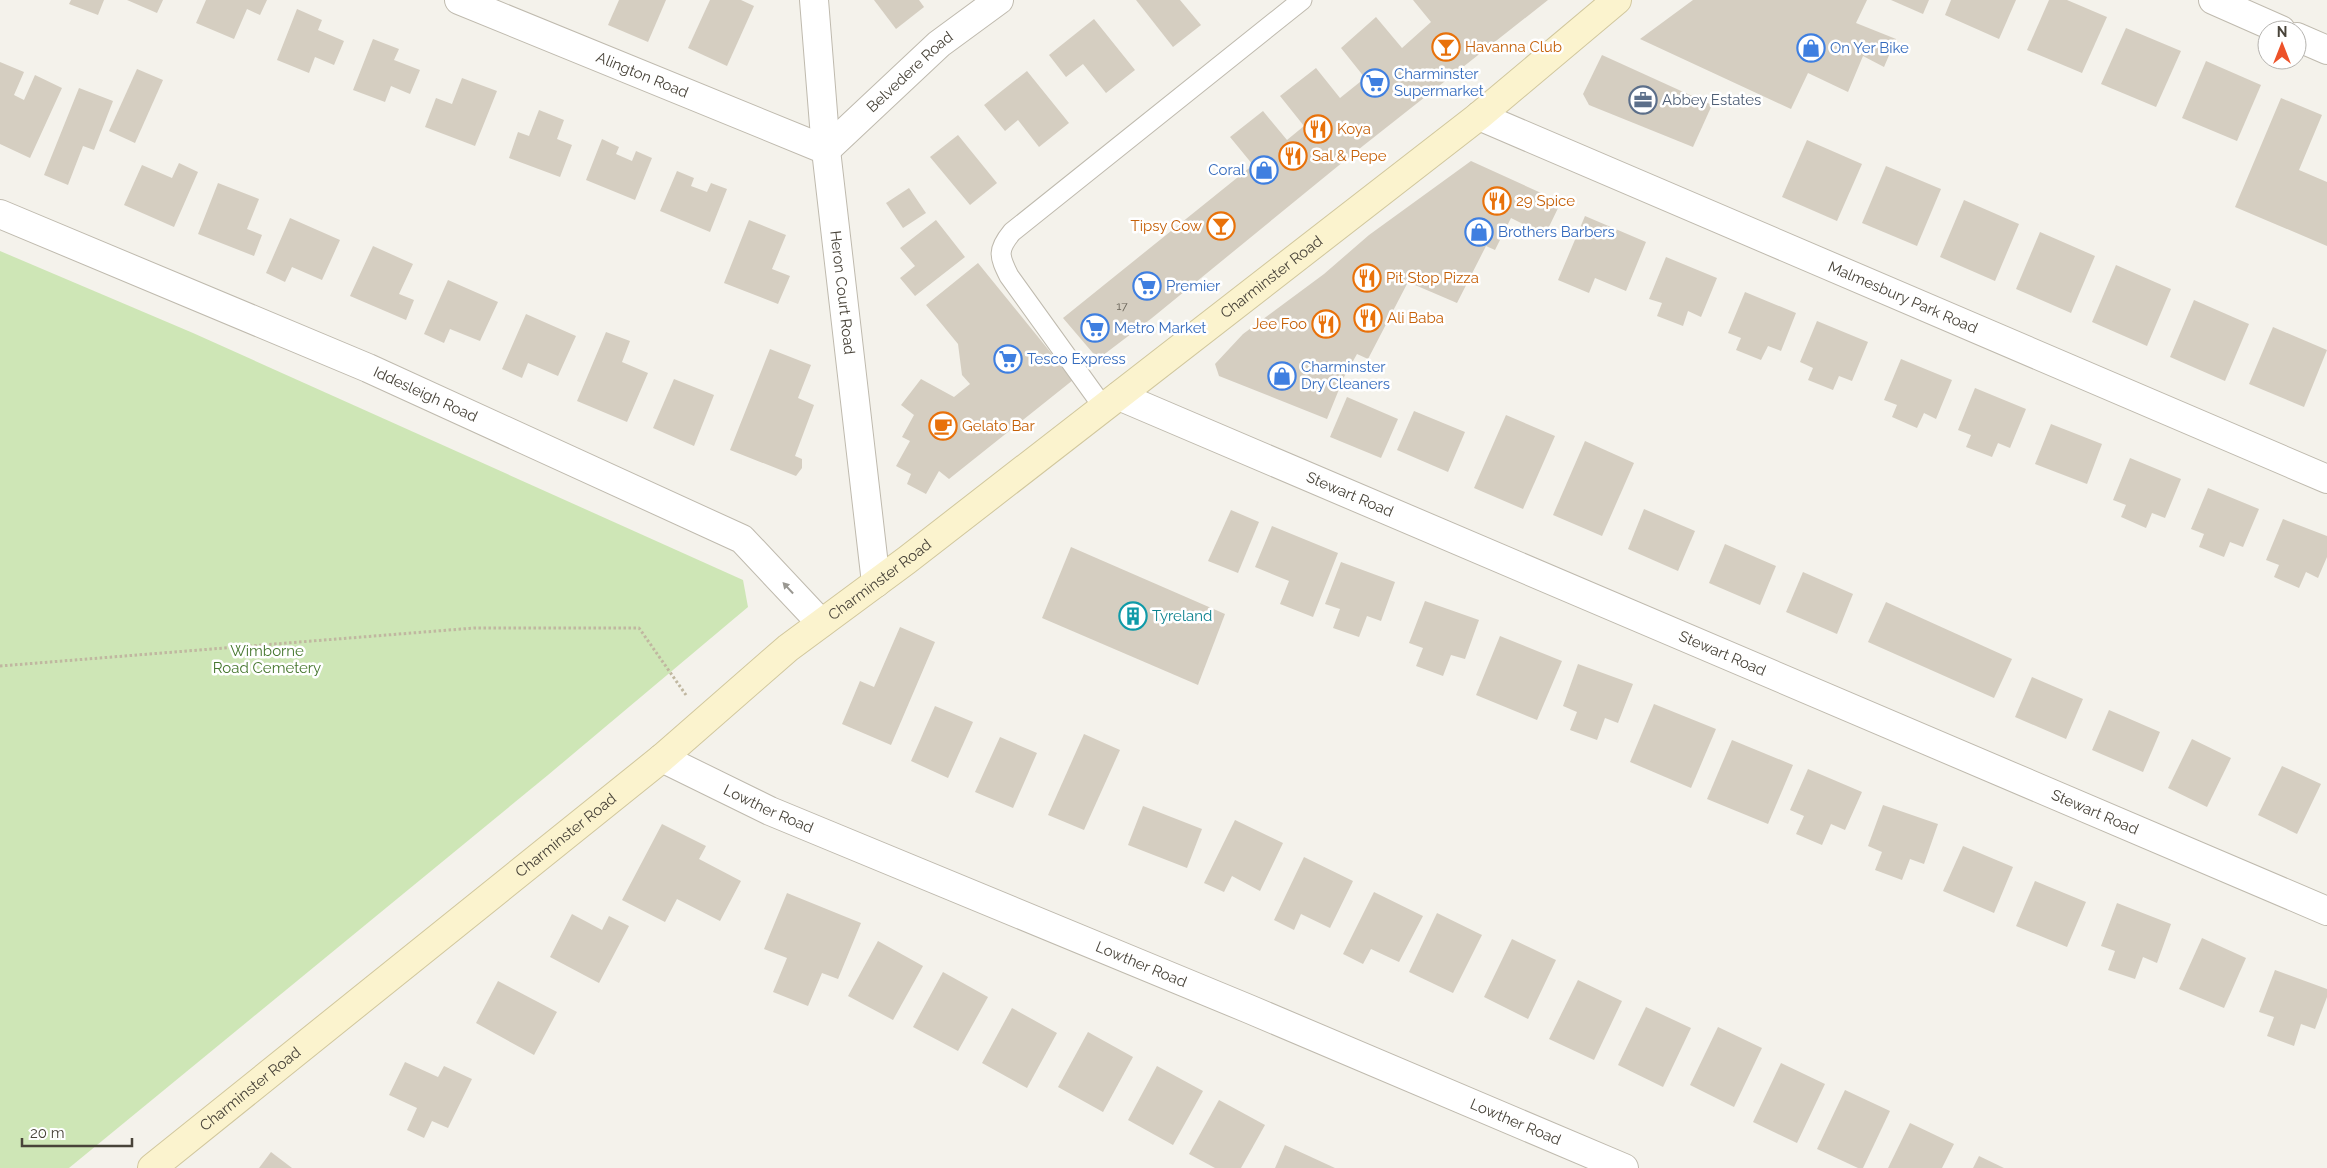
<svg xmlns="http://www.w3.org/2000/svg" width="2327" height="1168" viewBox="0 0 2327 1168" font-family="Raleway,sans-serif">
<rect width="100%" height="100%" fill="#f4f2eb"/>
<path fill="#cee6b6" d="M 0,251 L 193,333 L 743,580 L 748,607 L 548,775 L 69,1168 L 0,1168 Z"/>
<g fill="#d5cec1">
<path d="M 71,0 L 104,0 L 98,15 L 69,4 Z"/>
<path d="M 127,0 L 163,0 L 157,13 Z"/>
<path d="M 206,0 L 267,0 L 260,15 L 247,9 L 234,39 L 196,23 Z"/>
<path d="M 619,0 L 666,0 L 648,42 L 608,25 Z"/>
<path d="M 710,0 L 741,0 L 754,6 L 727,66 L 688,48 Z"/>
<path d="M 874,0 L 919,0 L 924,7 L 896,29 Z"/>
<path d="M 1136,0 L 1180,0 L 1201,25 L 1173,47 Z"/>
<path d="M 1413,0 L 1548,0 L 1354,153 L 1152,318 L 1098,359 L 1063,318 L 1253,165 L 1230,137 L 1263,111 L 1287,140 L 1304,126 L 1280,96 L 1316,68 L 1340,98 L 1365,78 L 1341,48 L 1376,17 L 1402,48 L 1431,22 Z"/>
<path d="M 1693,0 L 1867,0 L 1856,23 L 1896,39 L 1884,67 L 1863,56 L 1848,92 L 1808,73 L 1791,109 L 1640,39 Z"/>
<path d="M 1891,0 L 1929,0 L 1923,14 Z"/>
<path d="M 1951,0 L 2016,0 L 1999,39 L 1945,15 Z"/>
<path d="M 2049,0 L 2067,0 L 2107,17 L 2082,73 L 2027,50 Z"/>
<path d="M 297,9 L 322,20 L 318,30 L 344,41 L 334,65 L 315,57 L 309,73 L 277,60 Z"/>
<path d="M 1094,19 L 1135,70 L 1106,93 L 1083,64 L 1066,77 L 1049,55 Z"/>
<path d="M 2126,28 L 2181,51 L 2156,107 L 2101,84 Z"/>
<path d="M 373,39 L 399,49 L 394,60 L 420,70 L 410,94 L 391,86 L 385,102 L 353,90 Z"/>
<path d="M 1602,55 L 1712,105 L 1693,147 L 1589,105 L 1583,94 Z"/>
<path d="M 2206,61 L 2261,85 L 2237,141 L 2182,118 Z"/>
<path d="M 0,62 L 24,72 L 14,95 L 24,100 L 35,75 L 62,88 L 30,158 L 0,144 Z"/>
<path d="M 137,69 L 163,80 L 135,143 L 109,131 Z"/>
<path d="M 1027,71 L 1069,123 L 1039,147 L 1018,120 L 1005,131 L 984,105 Z"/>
<path d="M 462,78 L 497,91 L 475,146 L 425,127 L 436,98 L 452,104 Z"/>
<path d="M 79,88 L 113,101 L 94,150 L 83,146 L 68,185 L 44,175 Z"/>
<path d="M 2281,98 L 2322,115 L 2299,170 L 2327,182 L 2327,246 L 2235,207 Z"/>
<path d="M 539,110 L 564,120 L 557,139 L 572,145 L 560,177 L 509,158 L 518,132 L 529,136 Z"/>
<path d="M 958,135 L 997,183 L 970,205 L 930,157 Z"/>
<path d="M 602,139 L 619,147 L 616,154 L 632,161 L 636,151 L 652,158 L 635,200 L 586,180 Z"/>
<path d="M 1807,140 L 1862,164 L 1837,221 L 1782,197 Z"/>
<path d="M 1471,161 L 1561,202 L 1545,235 L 1511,218 L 1495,250 L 1486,246 L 1457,303 L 1408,282 L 1368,359 L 1357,354 L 1344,377 L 1327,419 L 1219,376 L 1215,364 L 1243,334 L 1324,274 L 1369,235 Z"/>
<path d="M 179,163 L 198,172 L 174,227 L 124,205 L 142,165 L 172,178 Z"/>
<path d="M 1886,166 L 1941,189 L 1917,246 L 1862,223 Z"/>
<path d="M 677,171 L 694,178 L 691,186 L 707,192 L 711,183 L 727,189 L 710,232 L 660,211 Z"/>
<path d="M 218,183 L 259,199 L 247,229 L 262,235 L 254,256 L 198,234 Z"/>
<path d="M 909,188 L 926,213 L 903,228 L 886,203 Z"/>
<path d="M 1964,200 L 2019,224 L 1995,281 L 1940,257 Z"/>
<path d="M 1585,216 L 1646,242 L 1626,291 L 1595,278 L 1589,293 L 1558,280 Z"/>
<path d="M 290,218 L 340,240 L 322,280 L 292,267 L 285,282 L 266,273 Z"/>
<path d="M 749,220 L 786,235 L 772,269 L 790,276 L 778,304 L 724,283 Z"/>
<path d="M 936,220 L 965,257 L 915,296 L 900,278 L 915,266 L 900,248 Z"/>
<path d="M 2040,232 L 2095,256 L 2071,313 L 2016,289 Z"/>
<path d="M 373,246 L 413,264 L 399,294 L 414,300 L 406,320 L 350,296 Z"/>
<path d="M 1666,257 L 1717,278 L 1701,317 L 1688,311 L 1683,326 L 1657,316 L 1662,303 L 1649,299 Z"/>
<path d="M 978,263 L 1073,380 L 949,479 L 939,471 L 926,494 L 907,484 L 911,474 L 896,466 L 910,441 L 902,437 L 914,415 L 901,405 L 921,379 L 954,397 L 970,384 L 962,375 L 958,344 L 926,305 Z"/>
<path d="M 2116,265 L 2171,289 L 2147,346 L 2092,322 Z"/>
<path d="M 448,280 L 498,302 L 480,341 L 450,329 L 444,343 L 424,334 Z"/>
<path d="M 1745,292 L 1796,313 L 1781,351 L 1768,346 L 1761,360 L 1736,350 L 1741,338 L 1728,333 Z"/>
<path d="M 2194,300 L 2249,324 L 2225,381 L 2170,357 Z"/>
<path d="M 526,314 L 576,336 L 558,376 L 528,363 L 522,378 L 502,369 Z"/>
<path d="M 1817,321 L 1868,342 L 1852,381 L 1839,376 L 1833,390 L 1808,380 L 1813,368 L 1800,362 Z"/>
<path d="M 2273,327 L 2327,350 L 2304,407 L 2249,384 Z"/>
<path d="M 606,332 L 630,341 L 622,362 L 648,373 L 627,422 L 577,401 Z"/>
<path d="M 770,349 L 811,365 L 798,398 L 814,405 L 795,456 L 802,459 L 802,468 L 796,476 L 730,450 Z"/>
<path d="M 1901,359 L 1952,380 L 1936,419 L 1924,413 L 1917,428 L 1892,417 L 1897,405 L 1884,400 Z"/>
<path d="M 674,379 L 714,395 L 694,446 L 653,428 Z"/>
<path d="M 1975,388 L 2026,409 L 2010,448 L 1998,443 L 1992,457 L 1966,447 L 1971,435 L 1958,430 Z"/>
<path d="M 1347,397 L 1398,419 L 1381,458 L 1330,437 Z"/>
<path d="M 1414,411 L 1465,432 L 1448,472 L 1397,450 Z"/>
<path d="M 1506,415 L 1555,436 L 1523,509 L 1474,488 Z"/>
<path d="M 2051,424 L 2102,444 L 2087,484 L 2035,464 Z"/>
<path d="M 1585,441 L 1634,463 L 1602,536 L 1553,515 Z"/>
<path d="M 2130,458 L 2181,479 L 2165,518 L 2152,513 L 2146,528 L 2121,517 L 2126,505 L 2113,500 Z"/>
<path d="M 2208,488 L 2259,509 L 2243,547 L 2230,542 L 2224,557 L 2199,547 L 2204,534 L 2191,529 Z"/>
<path d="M 1644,509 L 1695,531 L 1678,571 L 1628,549 Z"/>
<path d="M 1231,510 L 1259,522 L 1238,573 L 1208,561 Z"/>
<path d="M 2283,519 L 2327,536 L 2327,557 L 2318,578 L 2306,572 L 2299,588 L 2274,577 L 2279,565 L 2266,560 Z"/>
<path d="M 1272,526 L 1338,553 L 1313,617 L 1280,604 L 1289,581 L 1255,567 Z"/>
<path d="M 1725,544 L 1776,566 L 1760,605 L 1709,583 Z"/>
<path d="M 1071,547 L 1225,614 L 1198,685 L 1042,618 Z"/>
<path d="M 1341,562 L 1395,582 L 1381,621 L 1367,616 L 1359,637 L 1333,628 L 1340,609 L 1325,604 Z"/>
<path d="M 1803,572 L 1853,594 L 1837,634 L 1786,612 Z"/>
<path d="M 1425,601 L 1479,620 L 1465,659 L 1451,655 L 1443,676 L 1416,666 L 1423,648 L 1409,643 Z"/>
<path d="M 1886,602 L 2012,659 L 1994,698 L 1868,642 Z"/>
<path d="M 900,627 L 935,642 L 891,745 L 842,724 L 860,681 L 874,687 Z"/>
<path d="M 1500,636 L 1562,661 L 1537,720 L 1476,695 Z"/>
<path d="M 1578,664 L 1633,684 L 1618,723 L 1605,718 L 1597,740 L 1570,730 L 1577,712 L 1563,706 Z"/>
<path d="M 2032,677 L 2083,699 L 2066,739 L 2015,717 Z"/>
<path d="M 1654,704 L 1716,729 L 1691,788 L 1630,762 Z"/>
<path d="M 935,706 L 973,722 L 948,778 L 911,761 Z"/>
<path d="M 2109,710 L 2160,732 L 2143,772 L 2092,750 Z"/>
<path d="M 1084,734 L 1120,750 L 1084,830 L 1048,815 Z"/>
<path d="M 1000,737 L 1037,753 L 1013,808 L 975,792 Z"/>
<path d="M 2192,739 L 2231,758 L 2207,807 L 2168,788 Z"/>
<path d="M 1732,740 L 1793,765 L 1768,824 L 1707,799 Z"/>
<path d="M 2282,766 L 2321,784 L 2297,834 L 2258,815 Z"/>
<path d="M 1808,769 L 1862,792 L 1845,830 L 1831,824 L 1822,845 L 1796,834 L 1804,816 L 1790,810 Z"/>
<path d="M 1883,805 L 1938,824 L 1924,864 L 1910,859 L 1902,880 L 1875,870 L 1882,852 L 1868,846 Z"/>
<path d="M 1143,806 L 1202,829 L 1187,868 L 1128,845 Z"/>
<path d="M 1235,820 L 1283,843 L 1260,891 L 1232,876 L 1224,892 L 1204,883 Z"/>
<path d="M 662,824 L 706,846 L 699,859 L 741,881 L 720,921 L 677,899 L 665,922 L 622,900 Z"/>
<path d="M 1963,846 L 2013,867 L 1994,913 L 1943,891 Z"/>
<path d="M 1304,857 L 1353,881 L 1330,928 L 1301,914 L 1294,930 L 1274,920 Z"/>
<path d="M 2035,881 L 2086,902 L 2067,947 L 2016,926 Z"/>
<path d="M 1374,892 L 1423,916 L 1399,962 L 1371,949 L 1363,964 L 1343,954 Z"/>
<path d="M 787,893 L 861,923 L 838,979 L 822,973 L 808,1006 L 773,992 L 787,958 L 764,949 Z"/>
<path d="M 2117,903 L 2171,924 L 2157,963 L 2143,957 L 2135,979 L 2108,970 L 2115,951 L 2101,946 Z"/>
<path d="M 1437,913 L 1482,935 L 1453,993 L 1409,972 Z"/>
<path d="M 572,914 L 602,930 L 609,916 L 629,926 L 599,983 L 550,957 Z"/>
<path d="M 2202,938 L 2246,958 L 2224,1008 L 2179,989 Z"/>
<path d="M 1512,939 L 1556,960 L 1528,1019 L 1484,997 Z"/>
<path d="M 878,941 L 923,966 L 893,1020 L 848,996 Z"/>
<path d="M 2275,970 L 2327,989 L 2327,997 L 2315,1029 L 2301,1024 L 2294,1046 L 2267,1036 L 2274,1017 L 2259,1012 Z"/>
<path d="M 943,972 L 988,997 L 958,1051 L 913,1027 Z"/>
<path d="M 1578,980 L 1622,1001 L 1594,1060 L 1549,1039 Z"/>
<path d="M 498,981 L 557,1012 L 534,1055 L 476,1023 Z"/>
<path d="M 1646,1007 L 1691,1028 L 1663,1087 L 1618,1065 Z"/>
<path d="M 1012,1008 L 1057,1033 L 1027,1088 L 982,1063 Z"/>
<path d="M 1718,1027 L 1762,1048 L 1734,1107 L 1690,1085 Z"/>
<path d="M 1088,1032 L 1133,1057 L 1103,1112 L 1058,1087 Z"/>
<path d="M 405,1062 L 438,1077 L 444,1066 L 472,1079 L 448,1128 L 432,1121 L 424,1138 L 407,1130 L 417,1108 L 389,1095 Z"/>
<path d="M 1781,1063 L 1825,1084 L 1797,1143 L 1753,1122 Z"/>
<path d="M 1157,1066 L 1203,1091 L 1173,1145 L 1128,1120 Z"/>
<path d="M 1845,1090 L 1890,1111 L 1863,1168 L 1858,1168 L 1817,1149 Z"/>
<path d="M 1219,1100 L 1265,1125 L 1241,1168 L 1215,1168 L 1189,1154 Z"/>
<path d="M 1910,1123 L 1954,1144 L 1942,1168 L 1888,1168 Z"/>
<path d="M 1285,1145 L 1335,1168 L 1275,1168 Z"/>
<path d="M 271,1152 L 292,1168 L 259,1168 Z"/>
<path d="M 1979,1156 L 2004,1168 L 1973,1168 Z"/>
</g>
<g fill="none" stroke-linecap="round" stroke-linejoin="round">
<g stroke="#bfbaae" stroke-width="21">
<path id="service" d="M 1104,408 L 1009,276 C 999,256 997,250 1012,232 L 1302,0"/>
</g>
<g stroke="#bfbaae" stroke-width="30">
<g id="minor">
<path id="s1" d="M 459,0 L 826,150 L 939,44 L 999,0"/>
<path id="s2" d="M 814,0 L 826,150 L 876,583"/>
<path d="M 2213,0 L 2281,30"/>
<path d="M 2297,37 L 2327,50"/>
<path id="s3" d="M 1479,116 L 2327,479"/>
<path id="s4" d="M 0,214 L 368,368 L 742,539 L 821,623"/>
<path id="s5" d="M 1119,396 L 2327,911"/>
<path id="s6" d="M 662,758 L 770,811 L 1249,1009 L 1624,1168"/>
</g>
</g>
<g stroke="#d1c79d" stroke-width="30">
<g id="secondary">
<path id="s7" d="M 152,1168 L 662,758 L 788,648 L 907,560 L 1479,116 L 1617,0"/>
</g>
</g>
<path stroke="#c0b7a0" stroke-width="3" stroke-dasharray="2.5 2.5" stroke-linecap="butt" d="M 0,666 L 474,628 L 639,628 L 686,695"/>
<use href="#service" stroke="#fff" stroke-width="19"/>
<use href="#minor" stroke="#fff" stroke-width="28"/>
<use href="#secondary" stroke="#fbf3ce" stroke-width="28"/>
</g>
<defs><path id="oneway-solid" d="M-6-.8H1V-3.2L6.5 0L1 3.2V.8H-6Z" transform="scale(1.25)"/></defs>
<use fill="#9a9892" href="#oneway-solid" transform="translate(788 588) rotate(-133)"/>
<defs>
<g id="bar-ring" transform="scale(1.4375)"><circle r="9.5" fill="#fff" stroke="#e8710a" stroke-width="1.5"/><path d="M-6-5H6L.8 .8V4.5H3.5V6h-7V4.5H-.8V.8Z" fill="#e8710a"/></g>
<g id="shop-ring" transform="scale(1.4375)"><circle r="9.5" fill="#fff" stroke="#3f7fe0" stroke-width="1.5"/><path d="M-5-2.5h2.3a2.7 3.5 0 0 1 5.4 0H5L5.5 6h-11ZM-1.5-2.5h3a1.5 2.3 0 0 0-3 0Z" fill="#3f7fe0"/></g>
<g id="supermarket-ring" transform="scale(1.4375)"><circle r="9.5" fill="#fff" stroke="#3f7fe0" stroke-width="1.5"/><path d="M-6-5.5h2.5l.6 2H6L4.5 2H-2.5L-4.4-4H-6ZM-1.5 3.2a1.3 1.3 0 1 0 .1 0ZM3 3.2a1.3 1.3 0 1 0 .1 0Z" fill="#3f7fe0"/></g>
<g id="office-ring" transform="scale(1.4375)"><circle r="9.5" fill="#fff" stroke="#5c6f8a" stroke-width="1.5"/><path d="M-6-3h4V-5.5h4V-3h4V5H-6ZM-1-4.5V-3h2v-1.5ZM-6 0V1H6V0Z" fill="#5c6f8a"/></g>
<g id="restaurant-ring" transform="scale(1.4375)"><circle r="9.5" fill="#fff" stroke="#e8710a" stroke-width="1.5"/><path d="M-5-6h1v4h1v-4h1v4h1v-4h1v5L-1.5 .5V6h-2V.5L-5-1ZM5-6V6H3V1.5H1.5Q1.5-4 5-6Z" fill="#e8710a"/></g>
<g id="cafe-ring" transform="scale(1.4375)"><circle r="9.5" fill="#fff" stroke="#e8710a" stroke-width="1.5"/><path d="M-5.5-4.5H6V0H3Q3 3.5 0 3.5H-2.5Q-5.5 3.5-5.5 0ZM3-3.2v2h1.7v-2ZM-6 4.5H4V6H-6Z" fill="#e8710a"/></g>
<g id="building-ring" transform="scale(1.4375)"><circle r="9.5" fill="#fff" stroke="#0f9aa8" stroke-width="1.5"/><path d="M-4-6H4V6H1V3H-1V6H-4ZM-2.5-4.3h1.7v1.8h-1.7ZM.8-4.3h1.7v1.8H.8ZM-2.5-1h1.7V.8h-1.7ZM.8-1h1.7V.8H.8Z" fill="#0f9aa8"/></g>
</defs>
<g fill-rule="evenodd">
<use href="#bar-ring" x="1446" y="47"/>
<use href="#shop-ring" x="1811" y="48"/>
<use href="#supermarket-ring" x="1375" y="83"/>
<use href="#office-ring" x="1643" y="100"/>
<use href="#restaurant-ring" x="1318" y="129"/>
<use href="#restaurant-ring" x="1293" y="156"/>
<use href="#shop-ring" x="1264" y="170"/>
<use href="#restaurant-ring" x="1497" y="201"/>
<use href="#bar-ring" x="1221" y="226"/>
<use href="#shop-ring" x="1479" y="232"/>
<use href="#restaurant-ring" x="1367" y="278"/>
<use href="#supermarket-ring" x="1147" y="286"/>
<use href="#restaurant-ring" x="1368" y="318"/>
<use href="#restaurant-ring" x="1326" y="324"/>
<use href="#supermarket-ring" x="1095" y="328"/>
<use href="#supermarket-ring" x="1008" y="359"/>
<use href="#shop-ring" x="1282" y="376"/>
<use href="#cafe-ring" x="943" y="426"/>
<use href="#building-ring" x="1133" y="616"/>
</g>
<g text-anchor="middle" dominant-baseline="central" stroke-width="5" stroke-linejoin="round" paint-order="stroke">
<g font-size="12" fill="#6b665b">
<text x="1122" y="306">17</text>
</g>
<g font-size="15" fill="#c56008" stroke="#fff" text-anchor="start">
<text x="1465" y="47">Havanna Club</text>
<text x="1337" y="129">Koya</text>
<text x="1312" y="156">Sal &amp; Pepe</text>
<text x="1516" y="201">29 Spice</text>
<text x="1202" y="226" text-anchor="end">Tipsy Cow</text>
<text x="1386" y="278">Pit Stop Pizza</text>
<text x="1387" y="318">Ali Baba</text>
<text x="1307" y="324" text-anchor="end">Jee Foo</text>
<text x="962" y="426">Gelato Bar</text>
</g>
<g font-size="15" fill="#366cbe" stroke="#fff" text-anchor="start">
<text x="1830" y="48">On Yer Bike</text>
<text x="1394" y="74">Charminster<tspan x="1394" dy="17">Supermarket</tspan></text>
<text x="1245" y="170" text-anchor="end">Coral</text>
<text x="1498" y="232">Brothers Barbers</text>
<text x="1166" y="286">Premier</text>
<text x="1114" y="328">Metro Market</text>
<text x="1027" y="359">Tesco Express</text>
<text x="1301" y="367">Charminster<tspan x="1301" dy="17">Dry Cleaners</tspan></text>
</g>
<g font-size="15" fill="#484339" stroke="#fff">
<text stroke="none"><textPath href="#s1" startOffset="511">Belvedere Road</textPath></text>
<text stroke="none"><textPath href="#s1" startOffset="198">Alington Road</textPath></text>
<text stroke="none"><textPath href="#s7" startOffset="1431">Charminster Road</textPath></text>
<text stroke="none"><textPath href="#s2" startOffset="294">Heron Court Road</textPath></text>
<text stroke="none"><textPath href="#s3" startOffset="461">Malmesbury Park Road</textPath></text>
<text stroke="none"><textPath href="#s4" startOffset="462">Iddesleigh Road</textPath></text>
<text stroke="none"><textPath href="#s5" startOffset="251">Stewart Road</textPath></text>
<text stroke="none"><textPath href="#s7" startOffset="936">Charminster Road</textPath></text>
<text stroke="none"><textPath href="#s5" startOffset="656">Stewart Road</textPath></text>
<text stroke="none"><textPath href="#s6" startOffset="118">Lowther Road</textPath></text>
<text stroke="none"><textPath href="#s5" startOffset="1061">Stewart Road</textPath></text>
<text stroke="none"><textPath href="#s7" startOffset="531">Charminster Road</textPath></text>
<text stroke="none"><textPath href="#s6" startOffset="522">Lowther Road</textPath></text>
<text stroke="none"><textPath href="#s7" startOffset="126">Charminster Road</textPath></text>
<text stroke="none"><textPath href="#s6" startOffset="928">Lowther Road</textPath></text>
</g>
<g font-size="15" fill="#4e5e75" stroke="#fff" text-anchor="start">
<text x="1662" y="100">Abbey Estates</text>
</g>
<g font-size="15" fill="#0d838f" stroke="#fff" text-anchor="start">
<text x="1152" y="616">Tyreland</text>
</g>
<g font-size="15" fill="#46772f" stroke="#fff">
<text x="267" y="651">Wimborne<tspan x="267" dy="17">Road Cemetery</tspan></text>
</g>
</g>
<g transform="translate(2282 45)"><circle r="24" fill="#ffffff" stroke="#b6b4b0"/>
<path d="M0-4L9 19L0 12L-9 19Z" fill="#ed5229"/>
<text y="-8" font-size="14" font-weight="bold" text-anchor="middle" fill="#484339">N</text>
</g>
<path d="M22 1138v8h110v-8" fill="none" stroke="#484339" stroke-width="2.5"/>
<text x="30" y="1138" font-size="15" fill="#484339" stroke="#ffffff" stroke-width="4" paint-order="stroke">20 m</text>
</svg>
